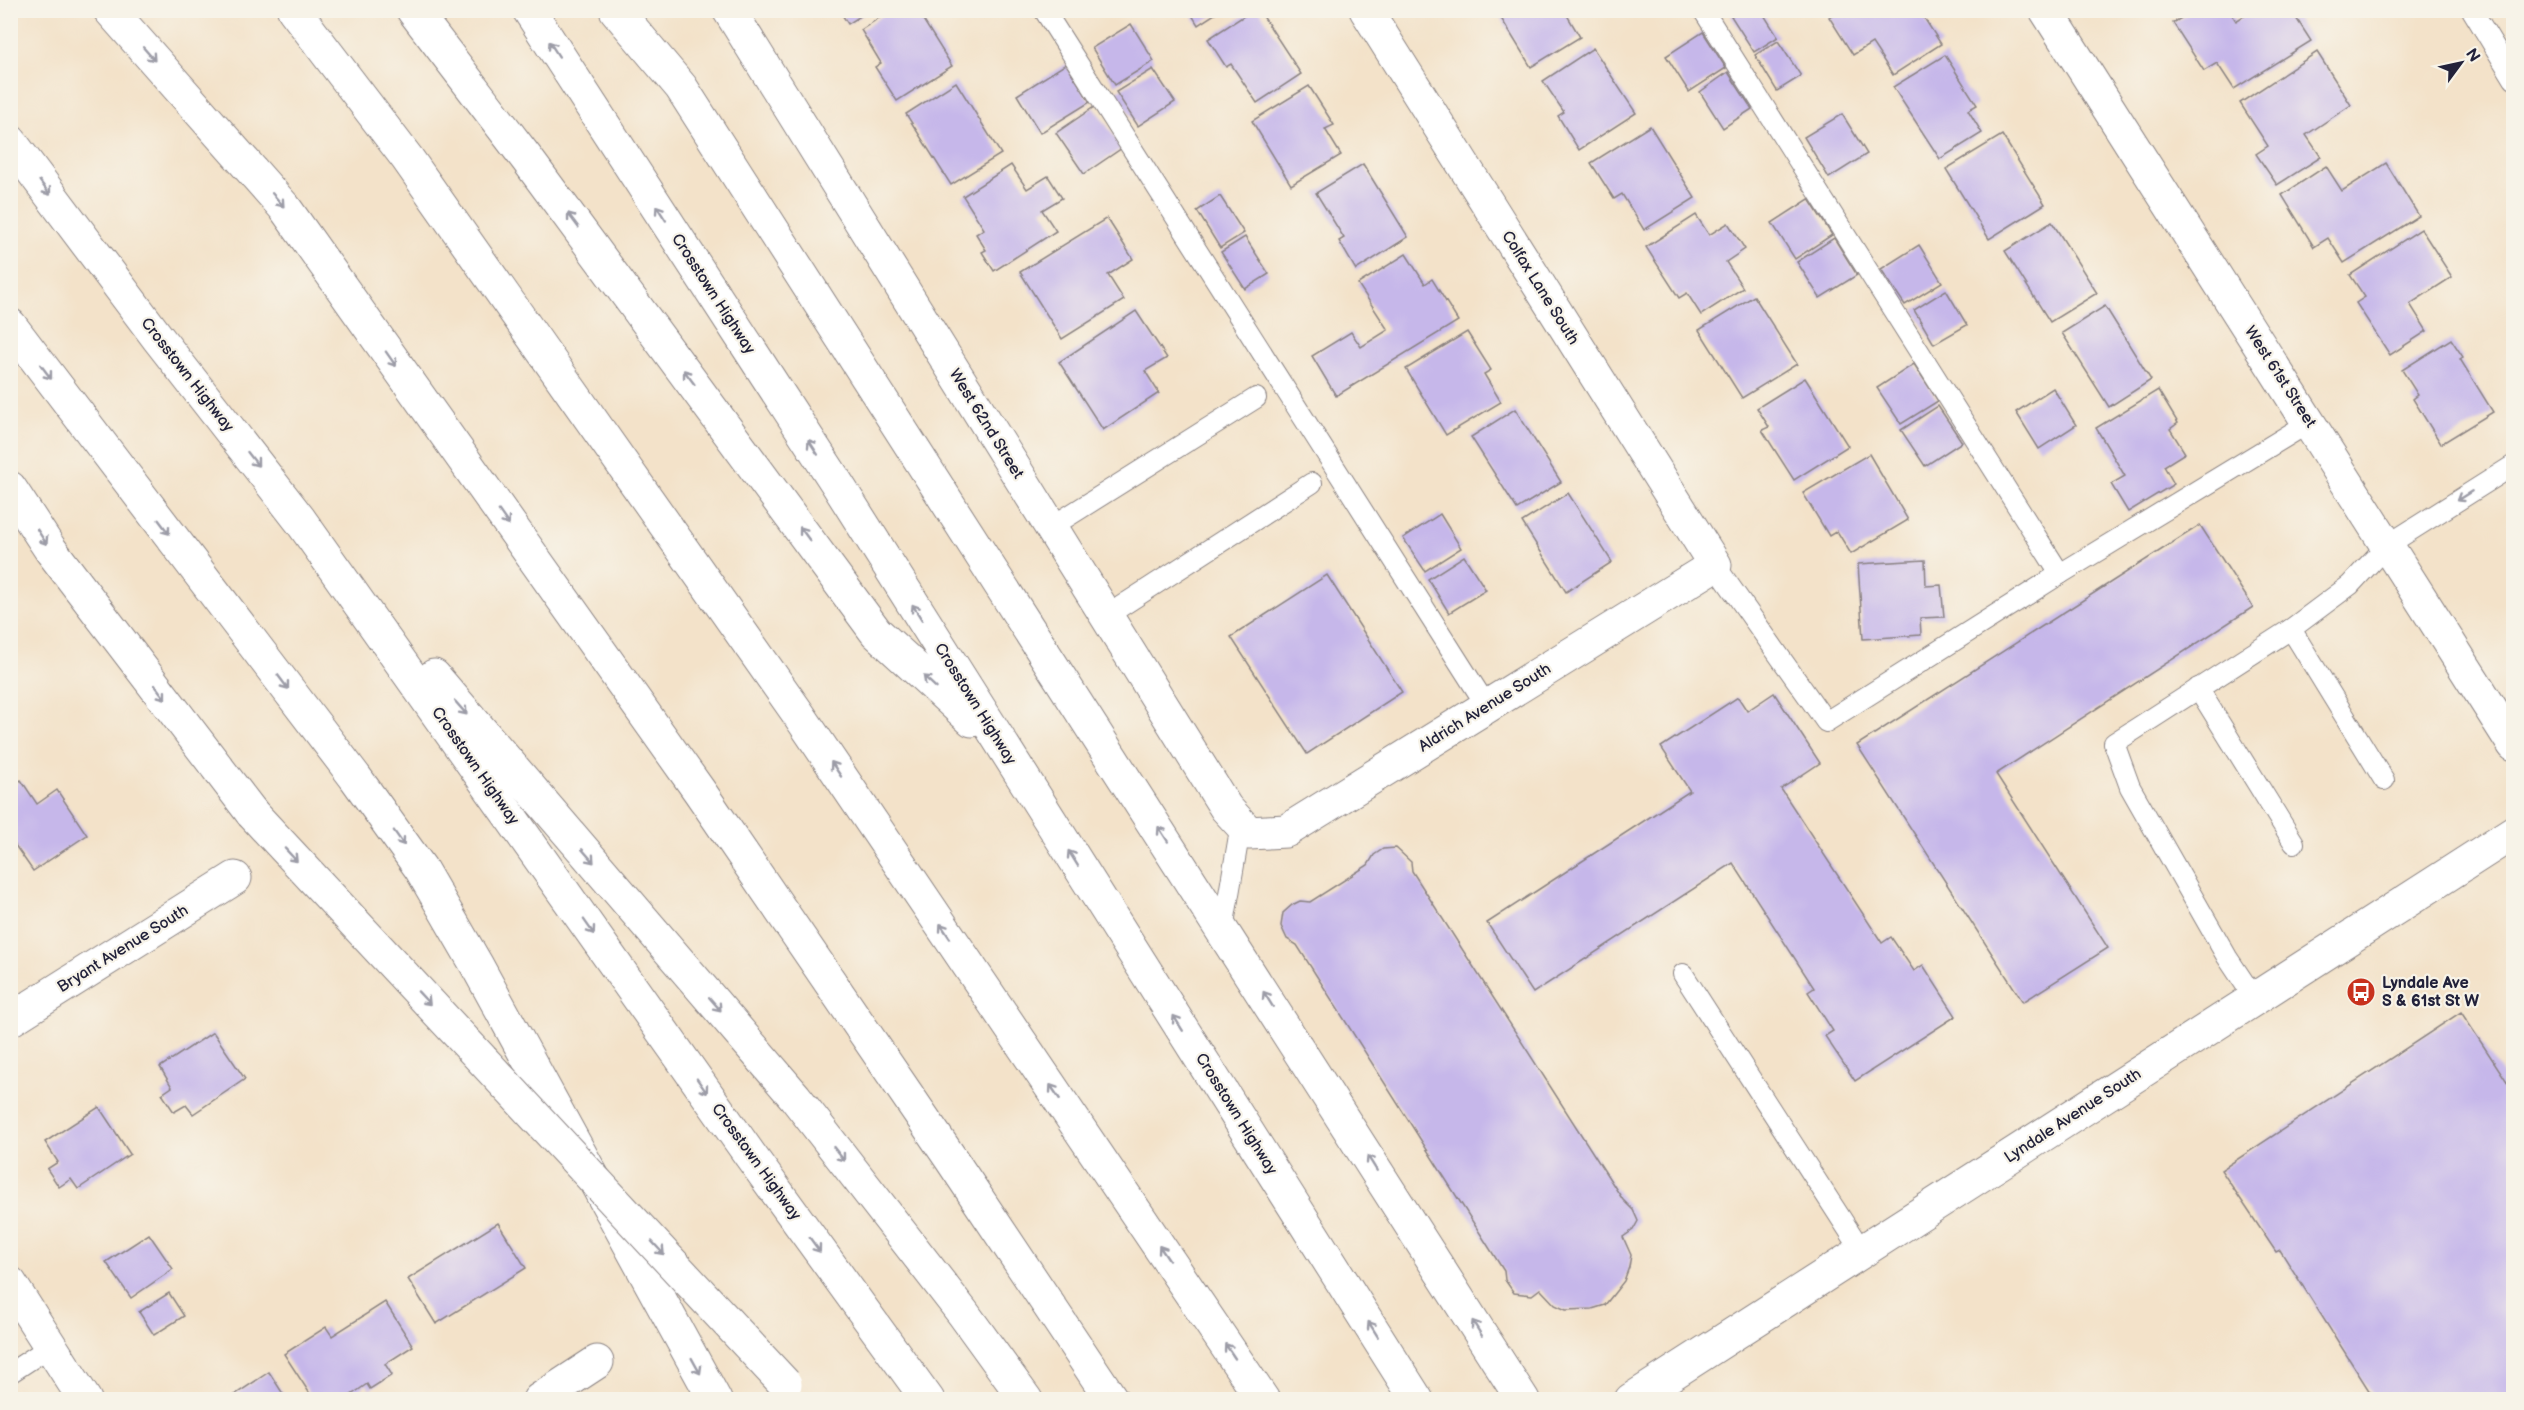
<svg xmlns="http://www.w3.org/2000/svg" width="2524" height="1410" viewBox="0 0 2524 1410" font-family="'Balsamiq Sans',sans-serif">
<rect width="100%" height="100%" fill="#f7f3e8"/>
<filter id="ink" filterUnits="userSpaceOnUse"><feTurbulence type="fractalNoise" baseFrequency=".0167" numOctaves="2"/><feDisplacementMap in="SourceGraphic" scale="12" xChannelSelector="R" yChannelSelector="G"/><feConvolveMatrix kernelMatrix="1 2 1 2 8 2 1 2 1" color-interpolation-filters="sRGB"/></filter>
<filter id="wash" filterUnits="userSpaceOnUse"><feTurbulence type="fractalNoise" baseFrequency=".008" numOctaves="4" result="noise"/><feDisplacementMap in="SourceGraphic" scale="24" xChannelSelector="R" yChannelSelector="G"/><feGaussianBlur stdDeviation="1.35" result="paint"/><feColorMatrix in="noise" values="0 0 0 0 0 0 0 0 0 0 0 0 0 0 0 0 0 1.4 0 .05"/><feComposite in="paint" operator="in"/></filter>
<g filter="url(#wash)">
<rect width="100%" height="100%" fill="#f3e2c9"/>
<g id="blocks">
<g fill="#c6b7ea">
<path d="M 839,10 L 870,10 L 848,24 Z"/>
<path d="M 891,10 L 917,10 L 952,66 L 897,101 L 875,67 L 881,63 L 861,30 Z"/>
<path d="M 1189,10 L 1221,10 L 1198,25 Z"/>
<path d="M 1253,10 L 1259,10 L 1301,74 L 1257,103 L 1231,64 L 1226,67 L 1208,39 Z"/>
<path d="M 1496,10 L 1564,10 L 1580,37 L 1531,67 Z"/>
<path d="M 1740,10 L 1761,10 L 1778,37 L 1754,52 L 1731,16 Z"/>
<path d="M 1839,10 L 1919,10 L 1941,44 L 1893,75 L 1872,43 L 1853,55 L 1829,17 Z"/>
<path d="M 2194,10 L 2229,10 L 2236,21 L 2253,10 L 2291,10 L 2311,41 L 2234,89 L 2217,63 L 2204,71 L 2173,23 Z"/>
<path d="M 1131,24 L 1154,61 L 1115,85 L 1092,48 Z"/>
<path d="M 1703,32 L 1726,68 L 1689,92 L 1666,56 Z"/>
<path d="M 1778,41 L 1801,76 L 1777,91 L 1755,55 Z"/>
<path d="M 1593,48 L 1636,113 L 1579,150 L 1558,116 L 1564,112 L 1543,81 Z"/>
<path d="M 2317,52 L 2351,105 L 2306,135 L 2321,157 L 2277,185 L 2256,154 L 2268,146 L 2240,103 Z"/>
<path d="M 1945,55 L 1977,105 L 1968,110 L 1982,133 L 1940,159 L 1893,87 Z"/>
<path d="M 1066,64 L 1090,102 L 1040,133 L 1017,95 Z"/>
<path d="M 1153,69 L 1175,102 L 1138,126 L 1116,92 Z"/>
<path d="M 1728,72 L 1752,109 L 1723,128 L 1700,92 Z"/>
<path d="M 956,82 L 1001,154 L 951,185 L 906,114 Z"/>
<path d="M 1309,86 L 1334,125 L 1325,129 L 1341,155 L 1291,185 L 1252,121 Z"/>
<path d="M 1094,107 L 1122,148 L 1084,174 L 1056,133 Z"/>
<path d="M 1842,114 L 1867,154 L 1829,178 L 1804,137 Z"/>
<path d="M 1650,126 L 1695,198 L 1644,230 L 1622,194 L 1614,199 L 1591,163 Z"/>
<path d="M 2002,135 L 2045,204 L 1989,239 L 1946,169 Z"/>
<path d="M 2386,163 L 2419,216 L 2344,263 L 2328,238 L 2314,247 L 2282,195 L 2326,166 L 2342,191 Z"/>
<path d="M 1363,164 L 1408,237 L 1356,270 L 1339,241 L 1344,238 L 1316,193 Z"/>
<path d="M 1011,165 L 1027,189 L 1048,176 L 1062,198 L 1042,210 L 1056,231 L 994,271 L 982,252 L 986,250 L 976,234 L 984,229 L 963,196 Z"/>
<path d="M 1220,196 L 1244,233 L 1220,248 L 1197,211 Z"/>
<path d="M 1809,199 L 1832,235 L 1795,259 L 1772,223 Z"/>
<path d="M 1696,215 L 1709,235 L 1728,223 L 1745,249 L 1726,262 L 1743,288 L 1701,315 L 1687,293 L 1679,298 L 1646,247 Z"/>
<path d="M 1107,218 L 1133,259 L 1108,275 L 1124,300 L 1062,339 L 1020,272 Z"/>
<path d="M 2052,222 L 2097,293 L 2050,322 L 2005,251 Z"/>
<path d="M 2421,229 L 2452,277 L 2410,304 L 2427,331 L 2390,355 L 2356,303 L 2365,297 L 2350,275 Z"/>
<path d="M 1245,237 L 1269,274 L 1245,289 L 1221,252 Z"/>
<path d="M 1834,238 L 1857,275 L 1820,298 L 1797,262 Z"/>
<path d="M 1919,245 L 1942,282 L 1905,305 L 1881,269 Z"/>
<path d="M 1406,254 L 1425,284 L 1432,279 L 1458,321 L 1336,396 L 1312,356 L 1351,332 L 1361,347 L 1388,330 L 1358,284 Z"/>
<path d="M 1946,290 L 1967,325 L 1934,344 L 1914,310 Z"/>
<path d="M 1754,296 L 1797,364 L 1742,398 L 1699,330 Z"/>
<path d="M 2105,306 L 2151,380 L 2109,407 L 2062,333 Z"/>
<path d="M 1136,311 L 1167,358 L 1145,371 L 1159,393 L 1103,430 L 1059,362 Z"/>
<path d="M 1467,332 L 1491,370 L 1484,374 L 1501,402 L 1446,435 L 1406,369 Z"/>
<path d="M 2451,339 L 2463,357 L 2460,359 L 2493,412 L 2441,444 L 2413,399 L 2418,395 L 2402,370 Z"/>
<path d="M 1914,364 L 1938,401 L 1901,424 L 1877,388 Z"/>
<path d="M 1805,378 L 1848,446 L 1794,480 L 1762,430 L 1769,427 L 1757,408 Z"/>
<path d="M 2053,388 L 2076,425 L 2039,449 L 2016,412 Z"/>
<path d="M 2158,390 L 2178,423 L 2170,429 L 2185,453 L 2164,466 L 2174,484 L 2128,512 L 2111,484 L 2125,476 L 2096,428 Z"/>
<path d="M 1938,406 L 1962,442 L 1925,466 L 1901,430 Z"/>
<path d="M 1515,409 L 1561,482 L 1517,509 L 1471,437 Z"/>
<path d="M 1869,454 L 1908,520 L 1851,554 L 1837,531 L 1829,536 L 1803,493 Z"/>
<path d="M 1568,493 L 1612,562 L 1566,592 L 1522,522 Z"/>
<path d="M 1440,514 L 1461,548 L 1425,571 L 1403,538 Z"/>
<path d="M 2200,525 L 2253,607 L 1996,774 L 2108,948 L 2023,1002 L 1857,745 Z"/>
<path d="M 1464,556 L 1486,590 L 1449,613 L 1428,579 Z"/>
<path d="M 1925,560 L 1926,586 L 1941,585 L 1944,617 L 1920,618 L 1921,635 L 1863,639 L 1858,564 Z"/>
<path d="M 1327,575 L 1402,692 L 1307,754 L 1231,637 Z"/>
<path d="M 1774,693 L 1820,763 L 1781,789 L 1882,943 L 1891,937 L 1914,971 L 1923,965 L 1956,1016 L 1855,1081 L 1825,1036 L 1833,1031 L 1808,992 L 1814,988 L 1733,863 L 1533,993 L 1487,923 L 1690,791 L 1661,747 L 1738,697 L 1747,711 Z"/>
<path d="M 21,780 L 37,804 L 57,790 L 87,835 L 33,871 L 10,838 L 10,787 Z"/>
<path d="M 1396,848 L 1411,862 L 1412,871 L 1623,1200 L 1633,1210 L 1638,1221 L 1633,1230 L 1623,1237 L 1631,1255 L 1629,1267 L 1624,1281 L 1605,1305 L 1592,1309 L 1566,1310 L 1555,1305 L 1540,1289 L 1532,1295 L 1514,1293 L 1505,1280 L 1504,1271 L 1297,945 L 1287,939 L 1281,926 L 1283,913 L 1292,905 L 1300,901 L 1310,902 L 1368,865 L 1374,855 L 1383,849 Z"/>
<path d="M 2461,1012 L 2514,1092 L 2511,1098 L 2514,1102 L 2514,1400 L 2375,1400 L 2280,1250 L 2276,1252 L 2221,1170 Z"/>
<path d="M 213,1032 L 245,1079 L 193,1114 L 186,1105 L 174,1112 L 162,1094 L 172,1087 L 160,1067 Z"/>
<path d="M 99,1107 L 130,1154 L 78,1189 L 71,1179 L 59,1187 L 47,1169 L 58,1162 L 45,1142 Z"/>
<path d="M 498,1223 L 526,1268 L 436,1324 L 408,1279 Z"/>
<path d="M 149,1234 L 173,1269 L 131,1298 L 106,1262 Z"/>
<path d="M 169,1293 L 184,1316 L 154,1335 L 139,1312 Z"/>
<path d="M 385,1302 L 413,1346 L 385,1364 L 392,1375 L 370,1389 L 367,1384 L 344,1400 L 314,1400 L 284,1354 L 326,1327 L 332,1336 Z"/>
<path d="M 269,1372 L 287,1400 L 227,1400 Z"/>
</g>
</g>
</g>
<g filter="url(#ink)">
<use href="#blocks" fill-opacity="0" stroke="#8a8282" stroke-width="1.5"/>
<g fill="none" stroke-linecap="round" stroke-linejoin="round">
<g stroke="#8a8282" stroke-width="22">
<g id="service">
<path d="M 1044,10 L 1488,708"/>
<path d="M 1703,10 L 2060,574"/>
<path d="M 2472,10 L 2514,79"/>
<path d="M 1051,527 L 1256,398"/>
<path d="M 1715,565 L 1826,722 L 2060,574 L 2310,422"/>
<path d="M 1106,616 L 1312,483"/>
<path d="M 2291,629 L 2384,780"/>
<path d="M 2198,688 L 2294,843"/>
<path d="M 1223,929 L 1241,824"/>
<path d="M 1683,974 L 1862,1251"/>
<path d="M 2255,999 L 2227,957 L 2130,787 L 2114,743 L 2291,629 L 2350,585 L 2386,546 L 2514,465"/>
<path d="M 10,1373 L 51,1346"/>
</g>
</g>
<g stroke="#8a8282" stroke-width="35">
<g id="minor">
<path d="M 729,10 L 1226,808 L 1249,833 L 1286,831 L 1715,565 L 1366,10"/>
<path d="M 2046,10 L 2514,745"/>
<path d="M 10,1020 L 235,878"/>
<path d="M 10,1283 L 85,1400"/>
<path d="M 539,1400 L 597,1362"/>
</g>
</g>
<g stroke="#8a8282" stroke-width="35">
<path id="secondary" d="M 1631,1400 L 2514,832"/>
</g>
<g stroke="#8a8282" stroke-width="35">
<g id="motorway">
<path d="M 110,10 L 285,208 L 700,792 L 951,1159 L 1112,1400"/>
<path d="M 294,10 L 407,158 L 797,712 L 1263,1400"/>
<path d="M 413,10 L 527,159 L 876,632 L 972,720"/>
<path d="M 529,10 L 836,482 L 1417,1400"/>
<path d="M 616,10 L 681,87 L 1523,1400"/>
<path d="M 10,141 L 158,338 L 300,520 L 750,1155 L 928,1400"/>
<path d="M 10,325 L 355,777 L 421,869 L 476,964 L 715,1400"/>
<path d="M 10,488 L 50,549 L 252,813"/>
<path d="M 434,676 L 795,1097 L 963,1313 L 1026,1400"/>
</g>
</g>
<path stroke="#8a8282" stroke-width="4" stroke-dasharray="4.5 4.5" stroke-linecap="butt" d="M 2509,1087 L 2514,1084"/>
<use href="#service" stroke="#fff" stroke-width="20"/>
<use href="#minor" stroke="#fff" stroke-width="33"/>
<use href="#secondary" stroke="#fff" stroke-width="33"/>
<use href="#motorway" stroke="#fff" stroke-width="33"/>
<g stroke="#8a8282" stroke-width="35" stroke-linecap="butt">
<path id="motorway-bridge" d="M 252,813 L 785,1384"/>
</g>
<use href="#motorway-bridge" stroke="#fff" stroke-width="33"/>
</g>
<defs><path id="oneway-shaft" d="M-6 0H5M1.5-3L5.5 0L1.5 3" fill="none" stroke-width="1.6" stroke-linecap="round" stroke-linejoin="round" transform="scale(1.5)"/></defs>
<g stroke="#9c9ca7">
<use href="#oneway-shaft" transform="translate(554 49) rotate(-123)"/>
<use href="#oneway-shaft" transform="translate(149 54) rotate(49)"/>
<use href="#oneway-shaft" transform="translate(45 188) rotate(53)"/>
<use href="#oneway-shaft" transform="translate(278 200) rotate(49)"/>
<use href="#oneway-shaft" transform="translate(661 213) rotate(-123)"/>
<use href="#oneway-shaft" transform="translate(573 220) rotate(-127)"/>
<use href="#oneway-shaft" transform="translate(391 359) rotate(55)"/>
<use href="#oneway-shaft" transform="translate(46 372) rotate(53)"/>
<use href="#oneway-shaft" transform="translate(689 377) rotate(-127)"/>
<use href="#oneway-shaft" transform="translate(813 447) rotate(-123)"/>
<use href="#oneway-shaft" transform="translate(253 459) rotate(52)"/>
<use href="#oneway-shaft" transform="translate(2464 496) rotate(148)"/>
<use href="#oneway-shaft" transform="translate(504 518) rotate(55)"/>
<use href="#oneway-shaft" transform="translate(164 527) rotate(53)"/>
<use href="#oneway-shaft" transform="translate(805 534) rotate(-126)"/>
<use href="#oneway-shaft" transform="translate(42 537) rotate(57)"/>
<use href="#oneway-shaft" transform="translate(917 612) rotate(-122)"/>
<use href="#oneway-shaft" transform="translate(283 682) rotate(53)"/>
<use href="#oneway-shaft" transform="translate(930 682) rotate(-137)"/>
<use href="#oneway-shaft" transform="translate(160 692) rotate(53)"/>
<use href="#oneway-shaft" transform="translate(461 708) rotate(49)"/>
<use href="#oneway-shaft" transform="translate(836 769) rotate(-124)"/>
<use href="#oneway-shaft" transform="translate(1163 834) rotate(-123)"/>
<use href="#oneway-shaft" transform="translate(399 838) rotate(55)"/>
<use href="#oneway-shaft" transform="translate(291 855) rotate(47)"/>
<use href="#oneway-shaft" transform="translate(588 856) rotate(49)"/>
<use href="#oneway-shaft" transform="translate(1073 858) rotate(-122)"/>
<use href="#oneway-shaft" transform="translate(589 927) rotate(55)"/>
<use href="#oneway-shaft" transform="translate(945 931) rotate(-124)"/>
<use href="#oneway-shaft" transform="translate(424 998) rotate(47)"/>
<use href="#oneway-shaft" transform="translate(1268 999) rotate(-122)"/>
<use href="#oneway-shaft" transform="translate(715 1004) rotate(49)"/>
<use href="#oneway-shaft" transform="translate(1178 1023) rotate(-122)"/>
<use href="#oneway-shaft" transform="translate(702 1086) rotate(55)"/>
<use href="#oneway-shaft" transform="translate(1055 1092) rotate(-124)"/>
<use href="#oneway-shaft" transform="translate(839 1154) rotate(52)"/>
<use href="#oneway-shaft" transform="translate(1372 1163) rotate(-122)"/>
<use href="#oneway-shaft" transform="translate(815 1245) rotate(54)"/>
<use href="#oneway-shaft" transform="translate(658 1248) rotate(47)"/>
<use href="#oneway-shaft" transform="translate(1164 1253) rotate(-124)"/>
<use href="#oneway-shaft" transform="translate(1477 1328) rotate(-122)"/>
<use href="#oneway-shaft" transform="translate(1373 1329) rotate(-122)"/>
<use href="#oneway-shaft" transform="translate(1230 1351) rotate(-124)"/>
<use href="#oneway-shaft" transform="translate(696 1366) rotate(61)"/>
</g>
</g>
<defs>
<g id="bus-disc" transform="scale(1.5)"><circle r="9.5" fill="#c8321e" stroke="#f7f3e8"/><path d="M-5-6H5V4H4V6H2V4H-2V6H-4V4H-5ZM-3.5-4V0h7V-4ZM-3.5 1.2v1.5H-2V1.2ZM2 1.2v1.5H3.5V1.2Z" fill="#fff"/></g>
</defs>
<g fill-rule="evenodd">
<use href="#bus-disc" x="2361" y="992"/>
</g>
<g text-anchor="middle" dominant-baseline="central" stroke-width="4.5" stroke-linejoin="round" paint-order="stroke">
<g font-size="16" fill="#22223b" stroke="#f7f3e8">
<text transform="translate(1540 288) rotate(58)">Colfax Lane South</text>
<text transform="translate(713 294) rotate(57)">Crosstown Highway</text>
<text transform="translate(187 375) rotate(52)">Crosstown Highway</text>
<text transform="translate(2280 377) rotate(57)">West 61st Street</text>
<text transform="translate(986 424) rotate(58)">West 62nd Street</text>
<text transform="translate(975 704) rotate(58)">Crosstown Highway</text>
<text transform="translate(1485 708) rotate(-32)">Aldrich Avenue South</text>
<text transform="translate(475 766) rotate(55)">Crosstown Highway</text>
<text transform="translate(123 949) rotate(-32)">Bryant Avenue South</text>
<text transform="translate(1236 1114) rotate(58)">Crosstown Highway</text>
<text transform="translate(2073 1116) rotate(-33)">Lyndale Avenue South</text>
<text transform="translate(756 1162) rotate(54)">Crosstown Highway</text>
</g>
<g font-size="16" font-weight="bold" fill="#22223b" stroke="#f7f3e8" text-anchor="start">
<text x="2382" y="983">Lyndale Ave<tspan x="2382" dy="18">S &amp; 61st St W</tspan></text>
</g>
</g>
<rect width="2524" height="1410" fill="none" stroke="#f7f3e8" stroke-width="36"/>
<g transform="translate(2461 63) rotate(57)" stroke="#f7f3e8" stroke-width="4.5" paint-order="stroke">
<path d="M0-4.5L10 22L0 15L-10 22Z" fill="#22223b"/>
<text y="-9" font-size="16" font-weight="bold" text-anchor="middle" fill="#22223b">N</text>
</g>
</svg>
